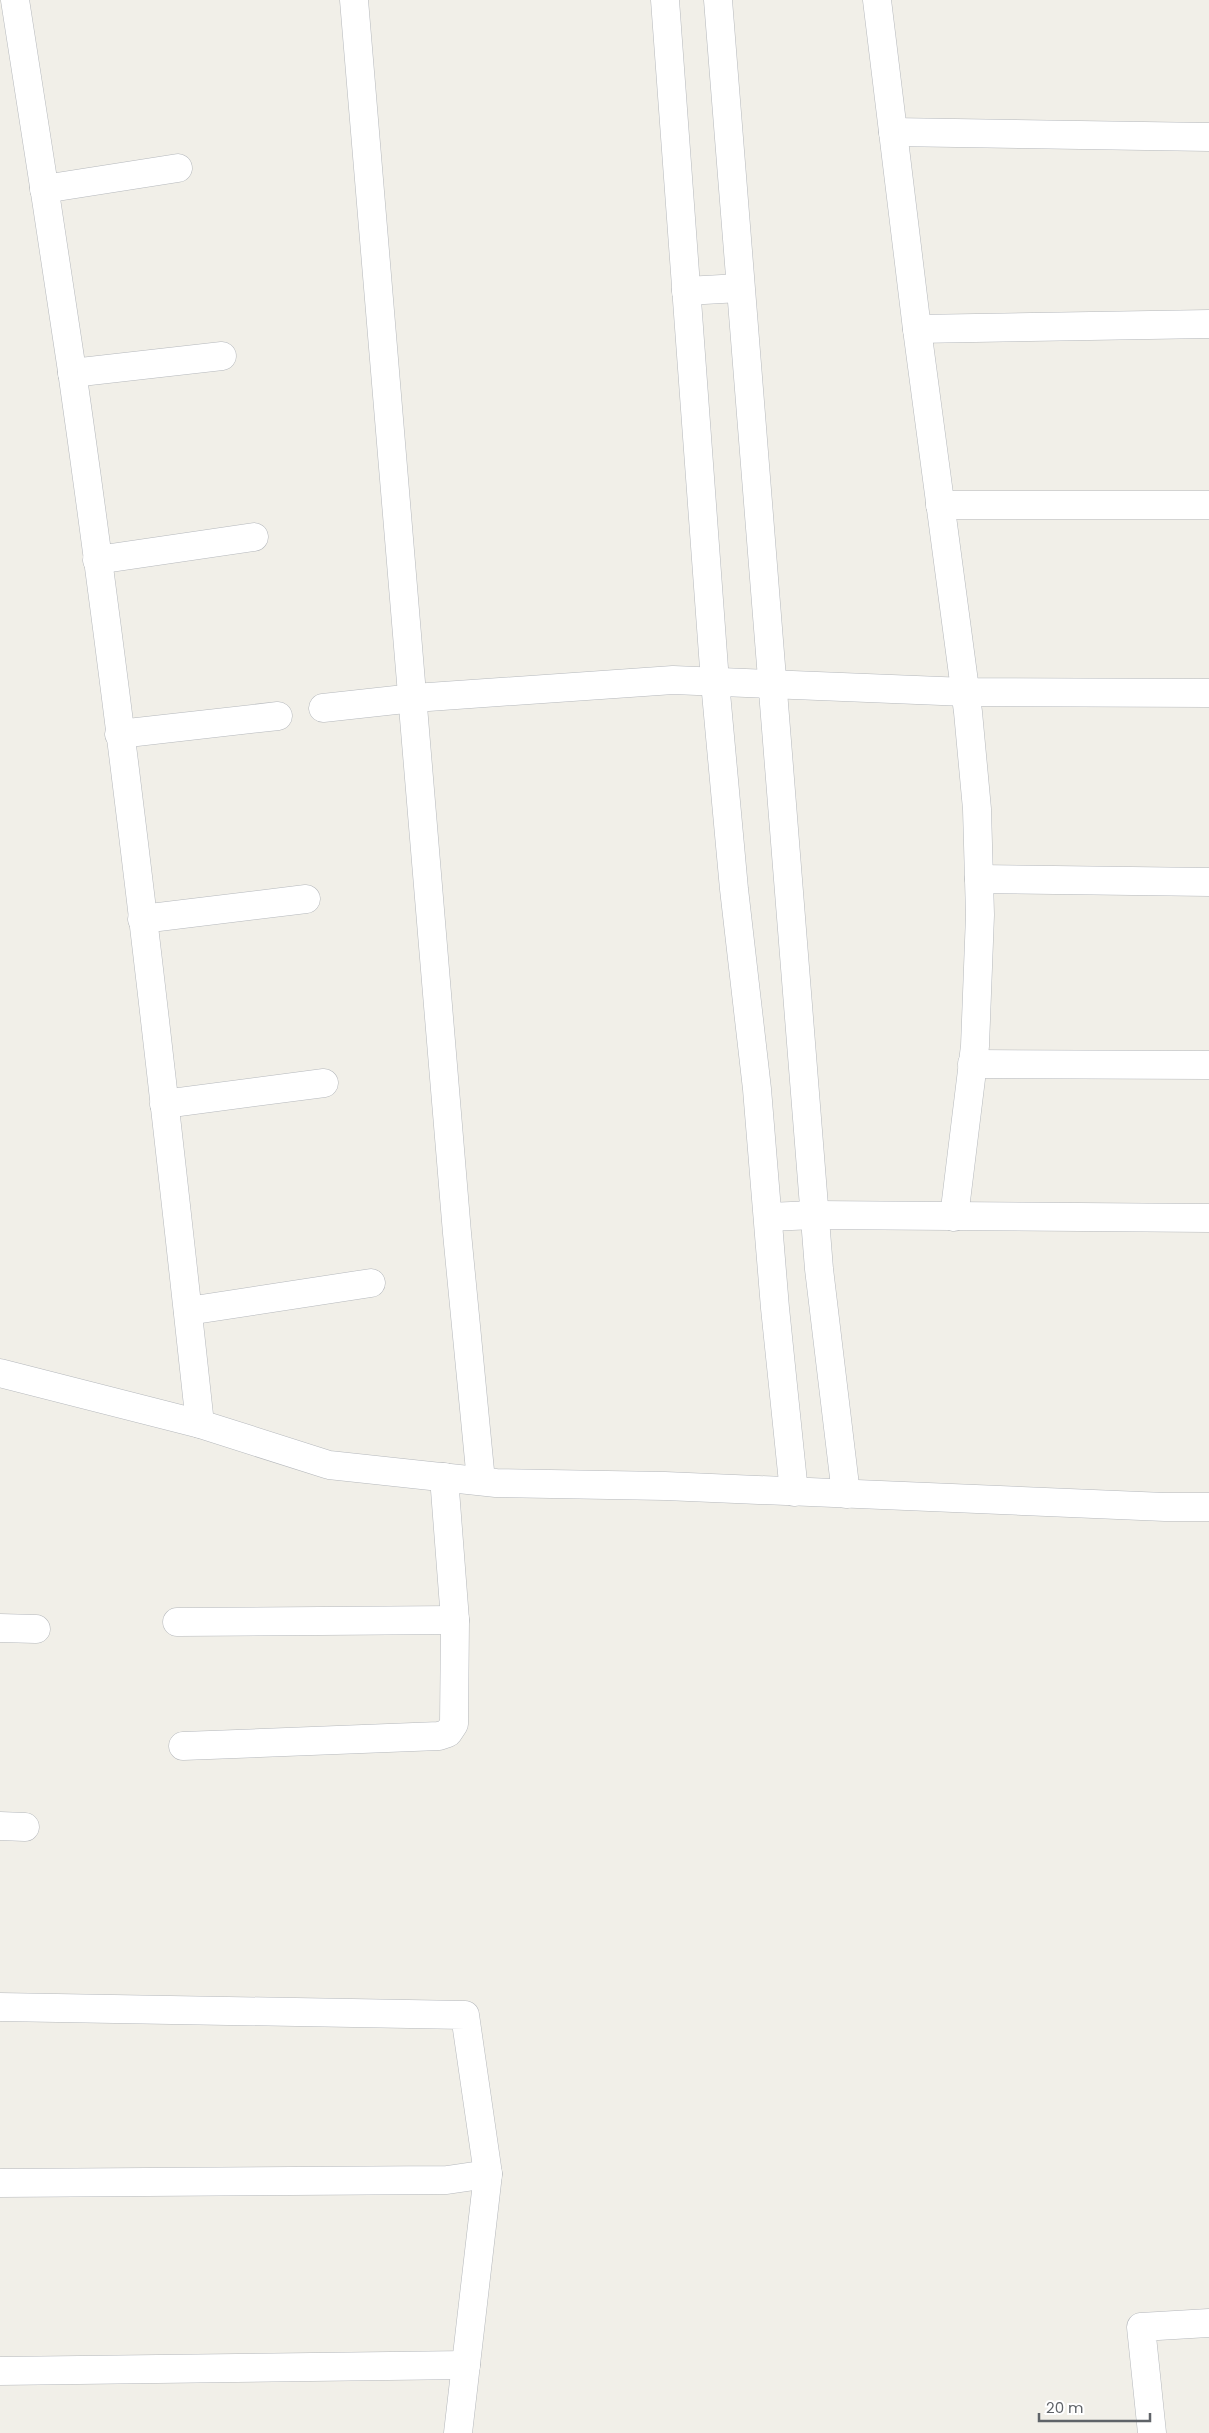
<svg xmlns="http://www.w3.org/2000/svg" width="1209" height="2433" viewBox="0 0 1209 2433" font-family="Poppins,sans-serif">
<rect width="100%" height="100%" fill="#f1efe8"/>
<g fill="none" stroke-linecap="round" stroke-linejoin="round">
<g stroke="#b5b8bc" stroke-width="29">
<g id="minor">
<path d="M 15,0 C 34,124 54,247 72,371 C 122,721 162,1073 200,1424"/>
<path d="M 354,0 L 457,1233 L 481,1481"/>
<path d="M 665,0 L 715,682 L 734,889 L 757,1089 L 775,1308 L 794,1492"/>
<path d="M 718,0 L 819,1269 L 846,1494"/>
<path d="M 877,0 L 917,329 L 968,712 L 977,809 L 980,915 L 975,1046 L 954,1217"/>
<path d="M 893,132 L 1209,137"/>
<path d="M 44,189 L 178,168"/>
<path d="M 686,291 L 740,288"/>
<path d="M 917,329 L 1209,324"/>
<path d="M 72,373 L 222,356"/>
<path d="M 940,505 L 1209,505"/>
<path d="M 97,560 L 254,537"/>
<path d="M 323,708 L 414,698 L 673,680 L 966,692 L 1209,693"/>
<path d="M 119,734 L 278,716"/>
<path d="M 979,879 L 1209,882"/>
<path d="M 142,919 L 306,899"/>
<path d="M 972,1064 L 1209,1065"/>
<path d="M 164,1104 L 324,1083"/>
<path d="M 768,1217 L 815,1215 L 1209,1218"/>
<path d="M 188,1311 L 371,1283"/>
<path d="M 0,1373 L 200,1424 L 329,1465 L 496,1483 L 665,1486 L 1165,1507 L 1209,1507"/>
<path d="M 177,1622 L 455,1620"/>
<path d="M 0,1628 L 36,1629"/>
<path d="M 183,1746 L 439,1736 L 448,1733 L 454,1724 L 455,1620 L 444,1477"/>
<path d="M 0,1826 L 25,1827"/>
<path d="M 0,2007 L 465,2015 L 488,2174 L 458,2433"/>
<path d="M 0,2183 L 447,2180 L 488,2174"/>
<path d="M 0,2371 L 466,2365"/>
<path d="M 1152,2433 L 1141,2327 L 1209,2323"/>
</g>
</g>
<use href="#minor" stroke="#fff" stroke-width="28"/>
</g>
<path d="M1039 2413v8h111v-8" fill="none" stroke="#5f6368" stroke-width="2.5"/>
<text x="1046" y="2413" font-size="15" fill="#5f6368" stroke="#ffffff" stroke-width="4" paint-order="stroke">20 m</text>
</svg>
